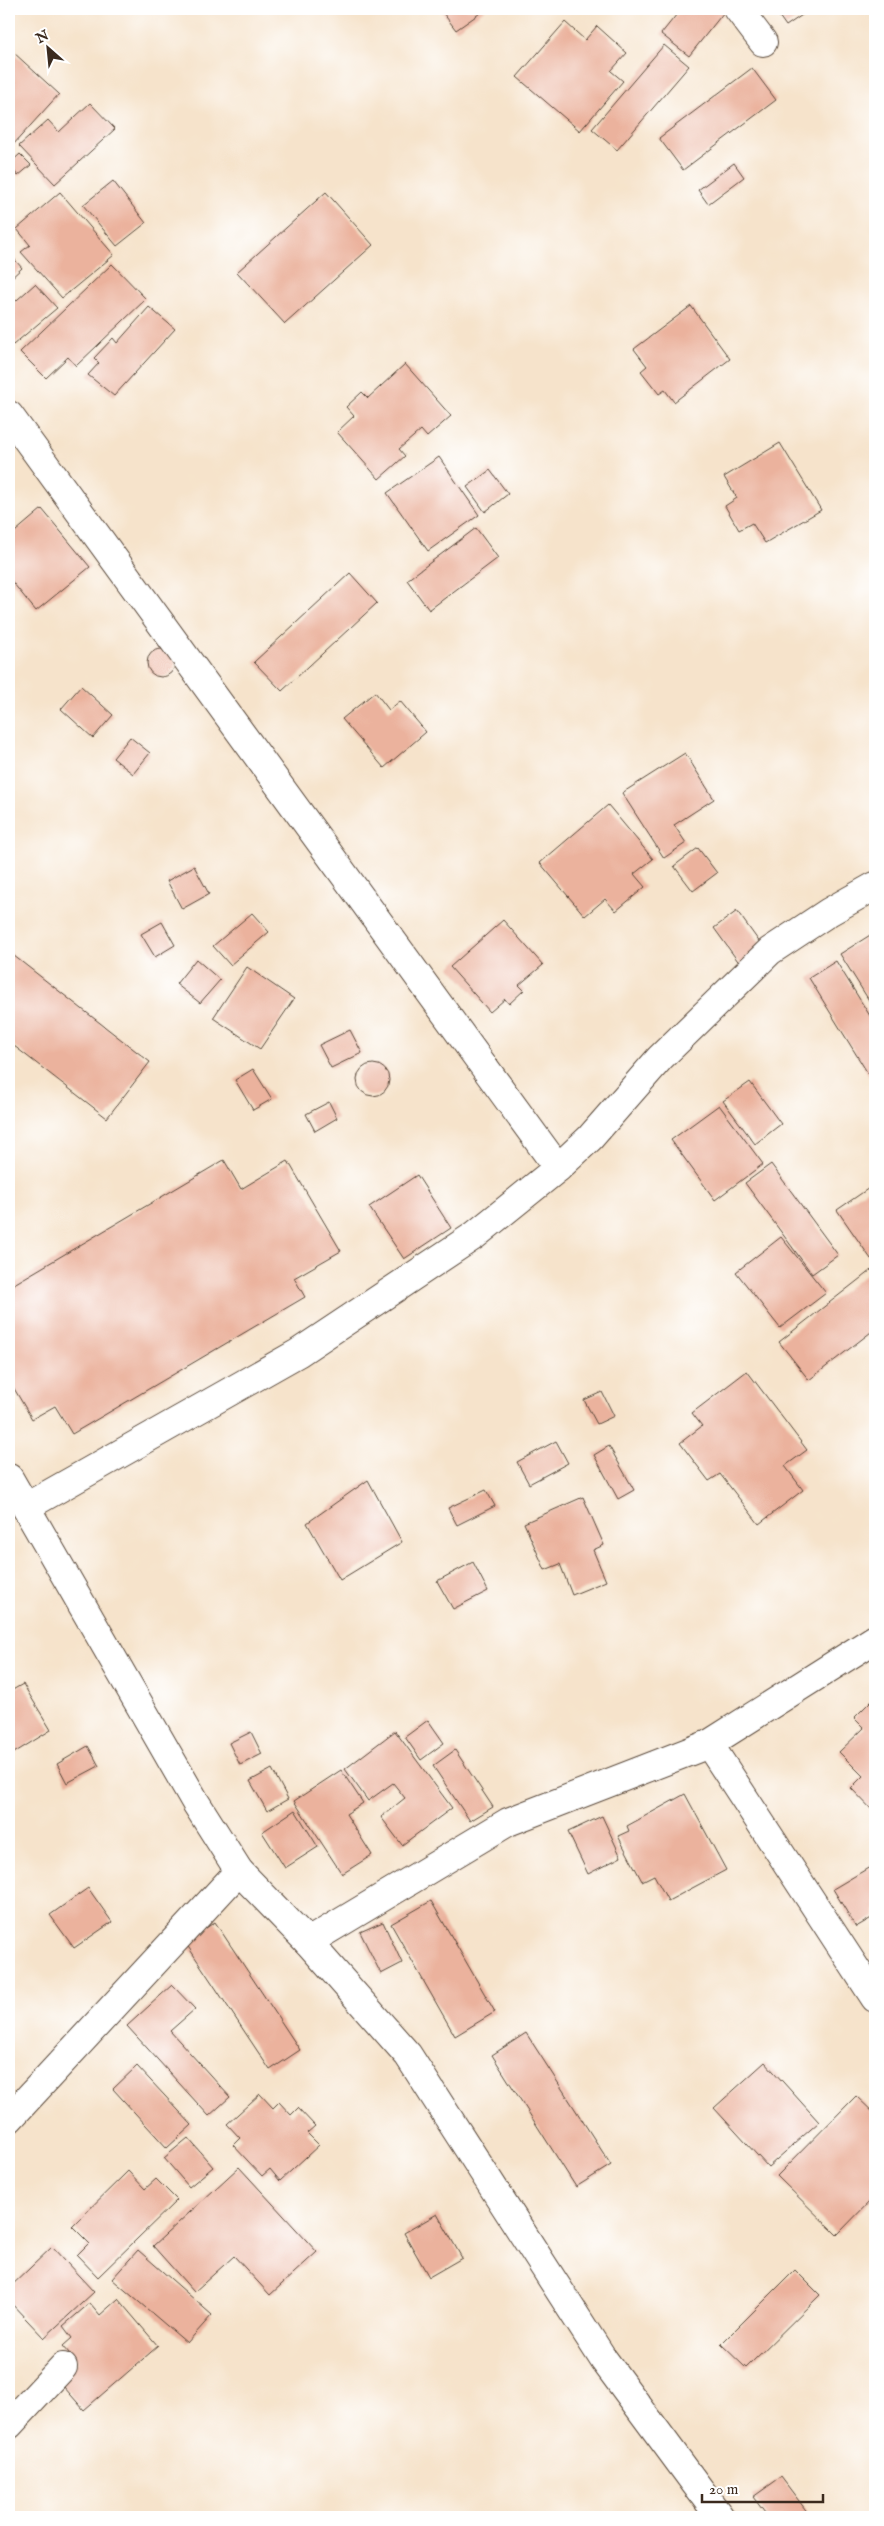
<svg xmlns="http://www.w3.org/2000/svg" width="884" height="2526" viewBox="0 0 884 2526" font-family="'IM FELL English',serif">
<rect width="100%" height="100%" fill="#fff"/>
<filter id="ink" filterUnits="userSpaceOnUse"><feTurbulence type="fractalNoise" baseFrequency=".02" numOctaves="2"/><feDisplacementMap in="SourceGraphic" scale="10" xChannelSelector="R" yChannelSelector="G"/><feConvolveMatrix kernelMatrix="1 2 1 2 8 2 1 2 1" color-interpolation-filters="sRGB"/></filter>
<filter id="wash" filterUnits="userSpaceOnUse"><feTurbulence type="fractalNoise" baseFrequency=".0096" numOctaves="4" result="noise"/><feDisplacementMap in="SourceGraphic" scale="20" xChannelSelector="R" yChannelSelector="G"/><feGaussianBlur stdDeviation="1.12" result="paint"/><feColorMatrix in="noise" values="0 0 0 0 0 0 0 0 0 0 0 0 0 0 0 0 0 1.4 0 .05"/><feComposite in="paint" operator="in"/></filter>
<g filter="url(#wash)">
<rect width="100%" height="100%" fill="#f6e3cb"/>
<g id="blocks">
<g fill="#ebb29d">
<path d="M 440,9 L 486,9 L 456,30 Z"/>
<path d="M 681,9 L 719,9 L 724,12 L 689,56 L 661,34 Z"/>
<path d="M 774,9 L 811,9 L 786,26 Z"/>
<path d="M 565,22 L 585,40 L 597,26 L 627,53 L 611,71 L 623,81 L 580,131 L 517,77 Z"/>
<path d="M 664,45 L 689,66 L 617,150 L 592,129 Z"/>
<path d="M 13,52 L 59,94 L 12,146 L 9,143 L 9,56 Z"/>
<path d="M 752,68 L 776,100 L 683,170 L 659,138 Z"/>
<path d="M 90,103 L 115,129 L 55,184 L 19,146 L 48,120 L 59,132 Z"/>
<path d="M 20,154 L 31,165 L 18,176 L 9,164 Z"/>
<path d="M 734,163 L 744,177 L 708,204 L 698,190 Z"/>
<path d="M 113,181 L 146,223 L 117,246 L 83,205 Z"/>
<path d="M 60,192 L 114,255 L 62,298 L 21,252 L 30,245 L 17,229 Z"/>
<path d="M 326,192 L 373,245 L 285,324 L 237,272 Z"/>
<path d="M 9,253 L 22,268 L 9,280 Z"/>
<path d="M 112,264 L 146,299 L 76,366 L 68,357 L 46,378 L 20,352 Z"/>
<path d="M 35,284 L 57,308 L 13,345 L 9,340 L 9,307 Z"/>
<path d="M 691,306 L 730,359 L 674,402 L 665,390 L 659,394 L 641,371 L 647,366 L 634,349 Z"/>
<path d="M 149,307 L 175,329 L 114,396 L 88,375 L 99,363 L 94,358 L 113,338 L 117,343 Z"/>
<path d="M 405,364 L 451,416 L 427,437 L 421,430 L 399,449 L 405,456 L 379,479 L 337,432 L 354,416 L 346,407 L 362,392 L 368,398 Z"/>
<path d="M 780,443 L 821,510 L 765,543 L 752,523 L 739,530 L 725,506 L 737,498 L 724,477 Z"/>
<path d="M 439,457 L 479,515 L 428,551 L 387,493 Z"/>
<path d="M 490,470 L 508,494 L 485,512 L 467,487 Z"/>
<path d="M 42,509 L 90,567 L 36,611 L 9,578 L 9,537 Z"/>
<path d="M 476,528 L 498,558 L 429,610 L 407,580 Z"/>
<path d="M 350,573 L 377,603 L 282,691 L 254,662 Z"/>
<circle cx="161" cy="663" r="14"/>
<path d="M 81,686 L 113,715 L 93,738 L 61,709 Z"/>
<path d="M 375,692 L 389,710 L 400,701 L 426,732 L 384,768 L 342,719 Z"/>
<path d="M 130,737 L 150,753 L 133,774 L 113,758 Z"/>
<path d="M 685,753 L 714,799 L 674,825 L 686,843 L 664,858 L 622,793 Z"/>
<path d="M 608,805 L 653,859 L 634,874 L 645,887 L 616,911 L 605,899 L 585,916 L 540,863 Z"/>
<path d="M 698,848 L 717,873 L 693,891 L 674,866 Z"/>
<path d="M 194,866 L 209,894 L 182,909 L 167,881 Z"/>
<path d="M 737,911 L 763,947 L 740,964 L 714,928 Z"/>
<path d="M 252,913 L 269,932 L 230,965 L 213,946 Z"/>
<path d="M 503,920 L 543,965 L 519,985 L 524,990 L 509,1004 L 505,999 L 490,1012 L 450,967 Z"/>
<path d="M 162,922 L 175,945 L 155,957 L 141,934 Z"/>
<path d="M 875,932 L 875,1010 L 840,954 Z"/>
<path d="M 9,952 L 150,1062 L 107,1118 L 9,1042 Z"/>
<path d="M 196,959 L 220,980 L 200,1003 L 176,984 Z"/>
<path d="M 836,961 L 875,1024 L 875,1085 L 809,978 Z"/>
<path d="M 247,967 L 294,999 L 260,1049 L 213,1018 Z"/>
<path d="M 350,1030 L 362,1053 L 331,1068 L 319,1045 Z"/>
<circle cx="373" cy="1080" r="16"/>
<path d="M 253,1069 L 272,1099 L 253,1110 L 235,1080 Z"/>
<path d="M 750,1082 L 781,1124 L 755,1144 L 723,1101 Z"/>
<path d="M 329,1102 L 337,1118 L 315,1131 L 306,1114 Z"/>
<path d="M 719,1105 L 763,1164 L 715,1200 L 671,1140 Z"/>
<path d="M 224,1160 L 241,1189 L 288,1161 L 341,1251 L 294,1278 L 305,1297 L 72,1434 L 55,1406 L 32,1419 L 9,1380 L 9,1331 L 11,1330 L 9,1326 L 9,1287 Z"/>
<path d="M 771,1164 L 838,1255 L 812,1274 L 745,1183 Z"/>
<path d="M 417,1175 L 451,1228 L 404,1259 L 369,1207 Z"/>
<path d="M 875,1184 L 875,1256 L 871,1259 L 837,1210 Z"/>
<path d="M 781,1237 L 826,1293 L 780,1328 L 736,1272 Z"/>
<path d="M 875,1267 L 875,1329 L 809,1380 L 779,1342 Z"/>
<path d="M 747,1371 L 807,1450 L 785,1466 L 803,1490 L 759,1524 L 720,1474 L 709,1481 L 680,1443 L 702,1426 L 692,1413 Z"/>
<path d="M 602,1392 L 614,1416 L 597,1424 L 584,1400 Z"/>
<path d="M 556,1441 L 568,1463 L 529,1484 L 517,1462 Z"/>
<path d="M 609,1446 L 634,1490 L 618,1499 L 594,1455 Z"/>
<path d="M 368,1480 L 402,1542 L 340,1580 L 307,1523 Z"/>
<path d="M 486,1490 L 495,1506 L 457,1525 L 448,1508 Z"/>
<path d="M 583,1497 L 604,1545 L 593,1550 L 606,1581 L 572,1595 L 560,1564 L 545,1570 L 524,1523 Z"/>
<path d="M 473,1562 L 488,1591 L 453,1609 L 437,1581 Z"/>
<path d="M 23,1684 L 51,1730 L 9,1756 L 9,1692 Z"/>
<path d="M 875,1697 L 875,1813 L 851,1788 L 863,1776 L 839,1752 L 864,1728 L 854,1718 Z"/>
<path d="M 428,1720 L 444,1743 L 421,1760 L 405,1737 Z"/>
<path d="M 395,1731 L 452,1808 L 402,1845 L 381,1817 L 405,1798 L 393,1783 L 368,1801 L 345,1769 Z"/>
<path d="M 251,1732 L 262,1754 L 240,1765 L 229,1743 Z"/>
<path d="M 88,1746 L 99,1766 L 67,1783 L 57,1764 Z"/>
<path d="M 455,1750 L 493,1807 L 470,1821 L 433,1766 Z"/>
<path d="M 272,1769 L 288,1799 L 267,1811 L 250,1781 Z"/>
<path d="M 341,1770 L 363,1803 L 346,1814 L 372,1855 L 342,1874 L 294,1801 Z"/>
<path d="M 685,1794 L 726,1870 L 668,1901 L 654,1875 L 642,1881 L 618,1836 L 629,1831 L 627,1826 Z"/>
<path d="M 295,1810 L 318,1847 L 285,1868 L 262,1832 Z"/>
<path d="M 602,1816 L 621,1857 L 588,1874 L 568,1832 Z"/>
<path d="M 870,1867 L 875,1876 L 875,1916 L 856,1927 L 833,1889 Z"/>
<path d="M 88,1888 L 112,1922 L 74,1948 L 50,1915 Z"/>
<path d="M 431,1901 L 495,2012 L 455,2036 L 391,1924 Z"/>
<path d="M 215,1922 L 300,2050 L 270,2070 L 185,1942 Z"/>
<path d="M 383,1922 L 402,1963 L 381,1974 L 360,1932 Z"/>
<path d="M 172,1985 L 195,2009 L 170,2031 L 230,2097 L 209,2116 L 127,2026 Z"/>
<path d="M 526,2033 L 611,2165 L 576,2187 L 492,2055 Z"/>
<path d="M 765,2062 L 819,2122 L 768,2167 L 714,2108 Z"/>
<path d="M 137,2066 L 192,2125 L 167,2148 L 113,2089 Z"/>
<path d="M 260,2094 L 273,2108 L 279,2102 L 291,2115 L 298,2108 L 315,2126 L 307,2133 L 319,2145 L 280,2181 L 270,2169 L 262,2176 L 233,2145 L 240,2138 L 227,2124 Z"/>
<path d="M 856,2096 L 875,2114 L 875,2196 L 837,2235 L 777,2176 Z"/>
<path d="M 188,2138 L 213,2167 L 189,2187 L 164,2158 Z"/>
<path d="M 239,2167 L 317,2252 L 270,2295 L 234,2256 L 194,2292 L 153,2246 Z"/>
<path d="M 128,2171 L 145,2189 L 156,2179 L 177,2200 L 98,2277 L 77,2255 L 89,2243 L 72,2226 Z"/>
<path d="M 437,2214 L 462,2258 L 429,2277 L 404,2233 Z"/>
<path d="M 52,2247 L 94,2292 L 44,2338 L 9,2301 L 9,2288 Z"/>
<path d="M 138,2250 L 212,2315 L 187,2343 L 112,2279 Z"/>
<path d="M 795,2270 L 820,2295 L 746,2368 L 721,2344 Z"/>
<path d="M 118,2299 L 158,2346 L 84,2410 L 57,2379 L 77,2362 L 63,2346 L 72,2338 L 63,2326 L 90,2303 L 100,2315 Z"/>
<path d="M 781,2477 L 811,2517 L 768,2517 L 753,2497 Z"/>
</g>
</g>
</g>
<g filter="url(#ink)">
<use href="#blocks" fill-opacity="0" stroke="#574638" stroke-width="1"/>
<g fill="none" stroke-linecap="round" stroke-linejoin="round">
<g stroke="#574638" stroke-width="30">
<g id="minor">
<path d="M 738,9 L 763,42"/>
<path d="M 9,415 L 558,1168"/>
<path d="M 9,1478 L 196,1803 L 239,1871 L 308,1942 L 408,2055 L 604,2360 L 720,2517"/>
<path d="M 26,1507 L 298,1353 L 475,1235 L 558,1168 L 590,1138 L 660,1058 L 770,951 L 829,912 L 875,886"/>
<path d="M 709,1744 L 875,1998"/>
<path d="M 308,1942 L 508,1822 L 709,1744 L 875,1639"/>
<path d="M 9,2119 L 239,1871"/>
<path d="M 9,2425 L 63,2367"/>
</g>
</g>
<use href="#minor" stroke="#fff" stroke-width="28"/>
</g>
</g>
<rect width="884" height="2526" fill="none" stroke="#fff" stroke-width="30"/>
<g transform="translate(48 48) rotate(333)" stroke="#ffffff" stroke-width="4" paint-order="stroke">
<path d="M0-4L9 19L0 12L-9 19Z" fill="#3b2a1e"/>
<text y="-8" font-size="14" font-weight="bold" text-anchor="middle" fill="#3b2a1e">N</text>
</g>
<path d="M702 2494v8h121v-8" fill="none" stroke="#3b2a1e" stroke-width="2.5"/>
<text x="709" y="2494" font-size="15" fill="#3b2a1e" stroke="#ffffff" stroke-width="4" paint-order="stroke">20 m</text>
</svg>
